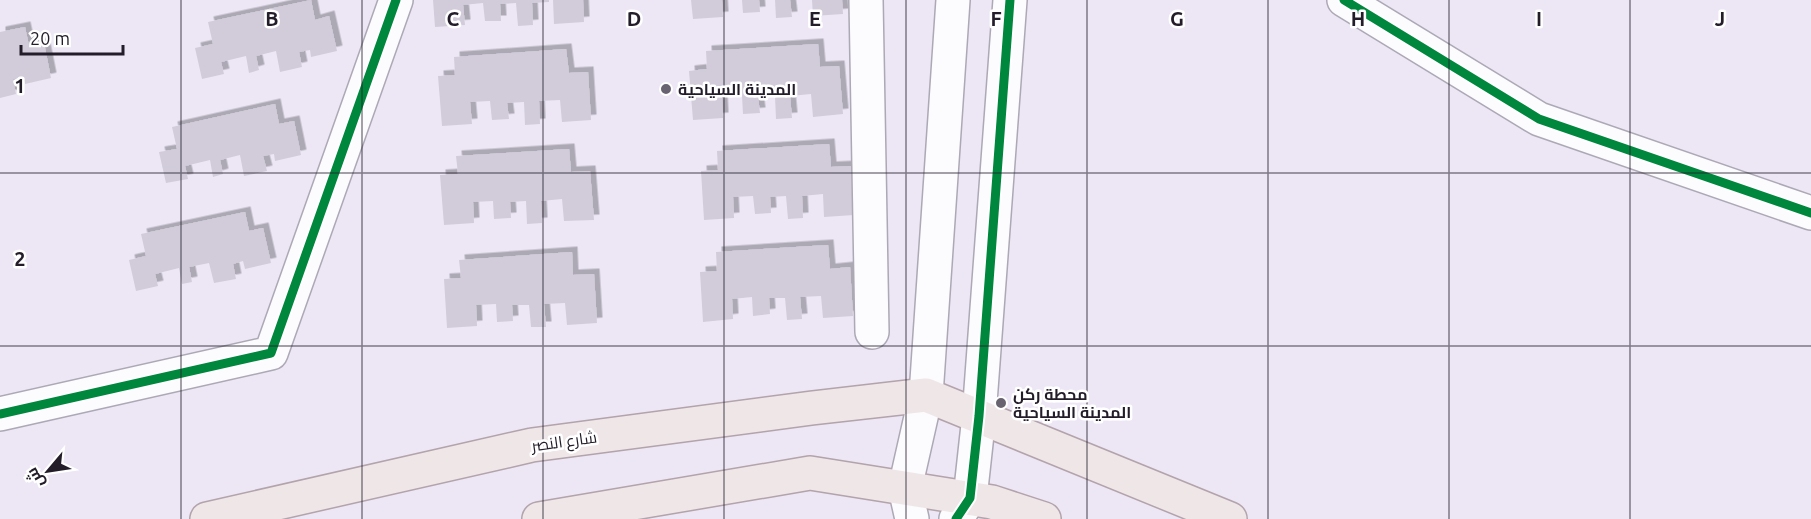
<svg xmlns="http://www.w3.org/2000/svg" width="1811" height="519" viewBox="0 0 1811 519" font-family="Ubuntu,Cairo,sans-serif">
<defs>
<filter id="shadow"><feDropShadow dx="5.5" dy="-5.5" stdDeviation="0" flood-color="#0004"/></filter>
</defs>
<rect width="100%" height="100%" fill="#ece6f5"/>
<g fill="#d2ccda" filter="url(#shadow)">
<path d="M 311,0 L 315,20 L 329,16 L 337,51 L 311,57 L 310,50 L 299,52 L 302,67 L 280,72 L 276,51 L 256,56 L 259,70 L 249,73 L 246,56 L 221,62 L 224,74 L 202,79 L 195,48 L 213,44 L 208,22 Z"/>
<path d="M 433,0 L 549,0 L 549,2 L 532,3 L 533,25 L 518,26 L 516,3 L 500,4 L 501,21 L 485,21 L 483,3 L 463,5 L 465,25 L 435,27 Z"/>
<path d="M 553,0 L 583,0 L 584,22 L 554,24 Z"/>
<path d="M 691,0 L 722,0 L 723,17 L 693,19 Z"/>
<path d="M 742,0 L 759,0 L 760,12 L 743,13 Z"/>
<path d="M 775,0 L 790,0 L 792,17 L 776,18 Z"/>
<path d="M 812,0 L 842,0 L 843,14 L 813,16 Z"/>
<path d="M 25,27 L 29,46 L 44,43 L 51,78 L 25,84 L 23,77 L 13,79 L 16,94 L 0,98 L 0,32 Z"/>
<path d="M 818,44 L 820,67 L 839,66 L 843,114 L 813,117 L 811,94 L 790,96 L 792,118 L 776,119 L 775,96 L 758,97 L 760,113 L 743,114 L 742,96 L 722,97 L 723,118 L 693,120 L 689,71 L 707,69 L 706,51 Z"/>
<path d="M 566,49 L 569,73 L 588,72 L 591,120 L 562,122 L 560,100 L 539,101 L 540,124 L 525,125 L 524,102 L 507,103 L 509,119 L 492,120 L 490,101 L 470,102 L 472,124 L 442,126 L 438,76 L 455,75 L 454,57 Z"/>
<path d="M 275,104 L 279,124 L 294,121 L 301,155 L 275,161 L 274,154 L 263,156 L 267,171 L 244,176 L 240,155 L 220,160 L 223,174 L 213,177 L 210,160 L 185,166 L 188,179 L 166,183 L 159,152 L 177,149 L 172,127 Z"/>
<path d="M 829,144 L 831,167 L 851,166 L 854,215 L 824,217 L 823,194 L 802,196 L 803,218 L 788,219 L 786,196 L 770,197 L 771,213 L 755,214 L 753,196 L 733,197 L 734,218 L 704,220 L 701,171 L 718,170 L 717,151 Z"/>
<path d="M 569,149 L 571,172 L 590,171 L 594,220 L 564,221 L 562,199 L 541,201 L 542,223 L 527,224 L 526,201 L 510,202 L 511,218 L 494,219 L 493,201 L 473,202 L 474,223 L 444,225 L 440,175 L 458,174 L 456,156 Z"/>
<path d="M 245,212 L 249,231 L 263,228 L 271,263 L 245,269 L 243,261 L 233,264 L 236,279 L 214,283 L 209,263 L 189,267 L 192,282 L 182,284 L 179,268 L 155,274 L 158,286 L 136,291 L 129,260 L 146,256 L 141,234 Z"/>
<path d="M 828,245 L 830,269 L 850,267 L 853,316 L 823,318 L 821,296 L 800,297 L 802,319 L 787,320 L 785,298 L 769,298 L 770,314 L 753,316 L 752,297 L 732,299 L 733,319 L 703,322 L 700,272 L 717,271 L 716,252 Z"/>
<path d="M 572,252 L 573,275 L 594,274 L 597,323 L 567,325 L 565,303 L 544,304 L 546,327 L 531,327 L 529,305 L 512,305 L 513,321 L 497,322 L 496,304 L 476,305 L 477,326 L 447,328 L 444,279 L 461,278 L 459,260 Z"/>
</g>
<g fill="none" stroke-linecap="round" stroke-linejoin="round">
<g stroke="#ada8b5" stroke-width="36">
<g id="minor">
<path d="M 866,0 L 872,332"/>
<path d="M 1344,0 L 1539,119 L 1811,213"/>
<path d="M 0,414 L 271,353 L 396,0"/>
<path d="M 912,519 L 905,488 L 926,395 L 953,0"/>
<path d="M 956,519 L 970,498 L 979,416 L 1010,0"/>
</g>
</g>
<g stroke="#b3a3ab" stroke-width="36">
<g id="major">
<path d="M 207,519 L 532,445 L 812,408 L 926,395 L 1230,519"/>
<path d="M 539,519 L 810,473 L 992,502 L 1044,519"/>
</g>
</g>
<use href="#minor" stroke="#fcfbfe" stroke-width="33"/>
<use href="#major" stroke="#efe6e8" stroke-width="33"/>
<g stroke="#fff" stroke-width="13">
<g id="cycleway">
<path d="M 1344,0 L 1539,119 L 1811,213"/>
<path d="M 0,414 L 271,353 L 396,0"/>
<path d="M 956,519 L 970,498 L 979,416 L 1010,0"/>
</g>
</g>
<use href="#cycleway" stroke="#00873e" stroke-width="9"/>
</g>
<path fill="none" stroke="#231d2a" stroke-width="1.5" stroke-opacity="0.55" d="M 181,0 L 181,519M 362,0 L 362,519M 543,0 L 543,519M 724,0 L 724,519M 906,0 L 906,519M 1087,0 L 1087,519M 1268,0 L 1268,519M 1449,0 L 1449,519M 1630,0 L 1630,519M 0,173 L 1811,173M 0,346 L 1811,346"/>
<g fill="#696371" stroke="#fff" stroke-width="2">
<circle cx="666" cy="89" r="6"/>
<circle cx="1001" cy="403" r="6"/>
</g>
<g text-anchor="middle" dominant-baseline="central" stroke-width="5" stroke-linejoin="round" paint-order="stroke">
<g font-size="16" font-weight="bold" fill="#231d2a" stroke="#fff" text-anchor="start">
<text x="678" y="89">المدينة السياحية</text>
<text x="1013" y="394">محطة ركن<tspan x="1013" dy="18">المدينة السياحية</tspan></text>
</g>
<g font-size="16" fill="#231d2a" stroke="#fff">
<text transform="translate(564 441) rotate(-8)">شارع النصر</text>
</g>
</g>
<g font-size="20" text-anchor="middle" font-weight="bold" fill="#231d2a" stroke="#fff" stroke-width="5" stroke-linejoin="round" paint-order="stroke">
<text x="272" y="26">B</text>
<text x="453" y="26">C</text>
<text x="634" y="26">D</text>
<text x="815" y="26">E</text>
<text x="996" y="26">F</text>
<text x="1177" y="26">G</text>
<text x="1358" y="26">H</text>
<text x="1539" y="26">I</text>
<text x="1720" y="26">J</text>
<text x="20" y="93">1</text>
<text x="20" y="266">2</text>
</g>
<g transform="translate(48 471) rotate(241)" stroke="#ffffff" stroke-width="4.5" paint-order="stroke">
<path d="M0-4.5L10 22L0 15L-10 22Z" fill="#231d2a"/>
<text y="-9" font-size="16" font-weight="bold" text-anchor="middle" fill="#231d2a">ش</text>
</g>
<path d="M21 45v9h102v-9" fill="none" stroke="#231d2a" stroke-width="3"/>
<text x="30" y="45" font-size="18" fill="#231d2a" stroke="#ffffff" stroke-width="4.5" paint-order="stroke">20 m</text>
</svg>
